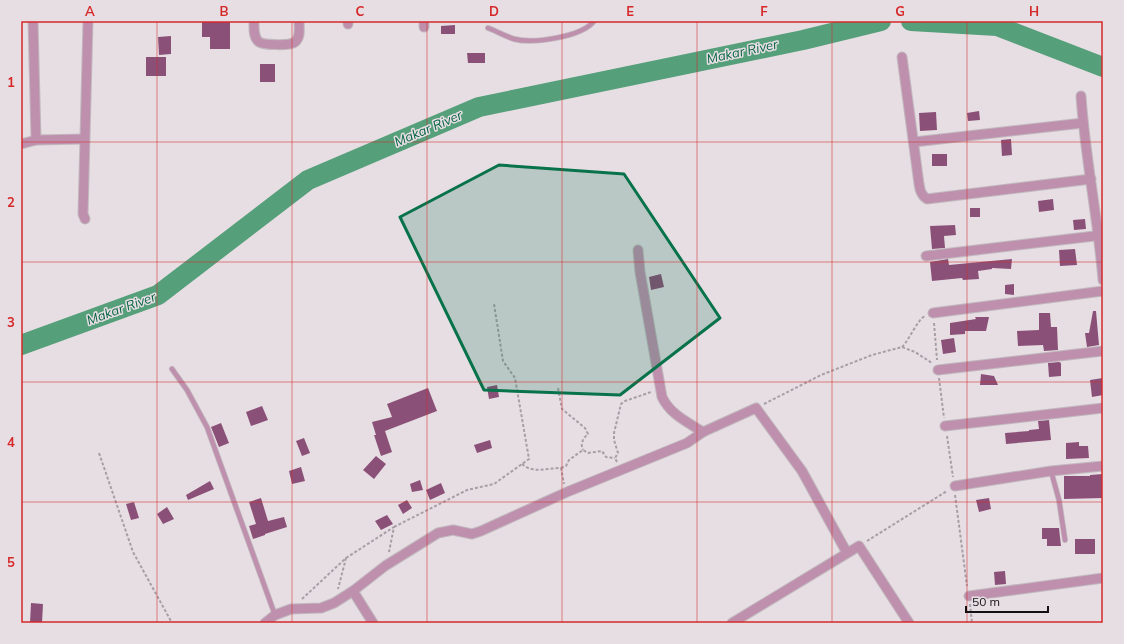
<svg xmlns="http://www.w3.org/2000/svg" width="1124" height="644" viewBox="0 0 1124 644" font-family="Mulish,sans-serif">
<rect width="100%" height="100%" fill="#e7dee4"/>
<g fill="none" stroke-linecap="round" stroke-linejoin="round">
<g stroke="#559f7a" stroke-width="20">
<path d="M 911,21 L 997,26 L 1103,67"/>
<path d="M 21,345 L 158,295 L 308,180 L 479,107 L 803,40 L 881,21"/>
</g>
</g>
<g fill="#8b5077">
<path d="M 202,22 L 230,22 L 230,49 L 210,49 L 210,37 L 202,37 Z"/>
<path d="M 455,25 L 455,34 L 441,34 L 441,26 Z"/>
<path d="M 171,36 L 171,54 L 159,55 L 158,37 Z"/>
<path d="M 467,53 L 485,53 L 485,63 L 468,63 Z"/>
<rect x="146" y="57" width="20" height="19"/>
<rect x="260" y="64" width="15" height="18"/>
<path d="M 979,111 L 980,120 L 968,121 L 967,113 Z"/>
<path d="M 936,112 L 937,130 L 920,131 L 919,113 Z"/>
<path d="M 1011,139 L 1012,155 L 1002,156 L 1001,140 Z"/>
<rect x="932" y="154" width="15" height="12"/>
<path d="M 1053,199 L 1054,210 L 1039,212 L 1038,201 Z"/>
<rect x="970" y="208" width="10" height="9"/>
<path d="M 1085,219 L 1086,229 L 1074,230 L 1073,220 Z"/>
<path d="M 955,225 L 956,235 L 944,236 L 945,248 L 932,249 L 930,226 Z"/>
<path d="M 1075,249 L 1077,265 L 1060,266 L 1059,250 Z"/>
<path d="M 948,259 L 949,265 L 1012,259 L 1011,269 L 992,268 L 992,269 L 978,271 L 979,279 L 963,280 L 962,278 L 932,281 L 930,262 Z"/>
<path d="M 661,274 L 664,287 L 651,290 L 649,277 Z"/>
<path d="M 1014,284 L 1014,295 L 1005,294 L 1005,285 Z"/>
<path d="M 1093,311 L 1096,311 L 1099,345 L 1087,347 L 1085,333 L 1089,333 Z"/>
<path d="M 1039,313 L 1050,313 L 1051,327 L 1057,327 L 1058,350 L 1044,351 L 1043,345 L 1018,346 L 1017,331 L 1039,330 Z"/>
<path d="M 975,317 L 989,317 L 986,331 L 965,331 L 965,334 L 950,335 L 950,323 L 976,319 Z"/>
<path d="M 954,338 L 956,352 L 943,354 L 941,340 Z"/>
<path d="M 1059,362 L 1061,363 L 1061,376 L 1049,377 L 1048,363 Z"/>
<path d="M 981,374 L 994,376 L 998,385 L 980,385 Z"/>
<path d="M 1103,378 L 1103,395 L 1092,397 L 1090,380 Z"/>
<path d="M 497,385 L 499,397 L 489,399 L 487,387 Z"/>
<path d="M 428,388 L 437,411 L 385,431 L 392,452 L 381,456 L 374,435 L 376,435 L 372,422 L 392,417 L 387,404 Z"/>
<path d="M 262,406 L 268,420 L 251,426 L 246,412 Z"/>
<path d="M 1049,420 L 1051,440 L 1006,444 L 1005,433 L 1029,431 L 1029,430 L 1039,429 L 1038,421 Z"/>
<path d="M 221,423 L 229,443 L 219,447 L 211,427 Z"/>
<path d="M 304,438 L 310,453 L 302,456 L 296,441 Z"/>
<path d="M 490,440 L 492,448 L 477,453 L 474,445 Z"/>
<path d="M 1079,442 L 1079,446 L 1088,446 L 1089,458 L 1066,459 L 1066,443 Z"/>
<path d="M 376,456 L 386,464 L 374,479 L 363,470 Z"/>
<path d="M 301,467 L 305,481 L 292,484 L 289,471 Z"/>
<path d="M 1103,474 L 1103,498 L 1064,499 L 1064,476 L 1090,476 L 1090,475 Z"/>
<path d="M 420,480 L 423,490 L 412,492 L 410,484 Z"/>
<path d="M 210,481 L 214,489 L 188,500 L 186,495 Z"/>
<path d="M 441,483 L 445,493 L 430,500 L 426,490 Z"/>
<path d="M 261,498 L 268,521 L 284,517 L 287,527 L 265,534 L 265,535 L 253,539 L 249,526 L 256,524 L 249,502 Z"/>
<path d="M 989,498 L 991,509 L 979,512 L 976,500 Z"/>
<path d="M 407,500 L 412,508 L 403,514 L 398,505 Z"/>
<path d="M 134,502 L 139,518 L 131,520 L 126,504 Z"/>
<path d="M 167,507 L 174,519 L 163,524 L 157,514 Z"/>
<path d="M 387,515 L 393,524 L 381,530 L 375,521 Z"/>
<path d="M 1042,528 L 1059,528 L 1061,546 L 1047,546 L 1047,539 L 1042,539 Z"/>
<rect x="1075" y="539" width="20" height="15"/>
<path d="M 1005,571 L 1006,584 L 995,585 L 994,572 Z"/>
<path d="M 31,603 L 43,604 L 42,623 L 30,623 Z"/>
</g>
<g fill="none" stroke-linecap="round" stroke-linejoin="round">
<g stroke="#c1b9be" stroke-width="6">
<g id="lane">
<path d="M 488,28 C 496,31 505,36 514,39 C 533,44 582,37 594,21"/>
<path d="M 172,369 L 187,390 L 207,427 L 275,615"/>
<path d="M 1051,471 L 1059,500 L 1065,540"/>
</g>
</g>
<g stroke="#c1b9be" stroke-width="11">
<g id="street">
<path d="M 33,21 L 36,140"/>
<path d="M 254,21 C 254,28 253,37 259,42 C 263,45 291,46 295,42 C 301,37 299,28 299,21"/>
<path d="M 348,21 L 348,24"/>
<path d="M 424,21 L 424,27"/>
<path d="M 902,57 L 919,184 C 920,190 921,195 927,199 L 1091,179"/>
<path d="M 1081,96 C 1085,157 1098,218 1103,280"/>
<path d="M 914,142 L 1083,123"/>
<path d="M 21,144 L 36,140 L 84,139"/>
<path d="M 85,219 L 83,214 L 88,21"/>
<path d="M 638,250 L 640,272 L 662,397 C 670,414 687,422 703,432"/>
<path d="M 926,256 L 1103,235"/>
<path d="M 933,313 L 1103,291"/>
<path d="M 938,370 L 1103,351"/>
<path d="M 945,426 L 1103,408"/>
<path d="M 955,486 L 1051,471 L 1103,466"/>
<path d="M 353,591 L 373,623"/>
<path d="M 969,596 L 1103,578"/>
<path d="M 265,623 L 275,615 L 291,609 L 321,608 L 334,603 L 353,591 L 385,566 L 438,533 L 453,530 L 472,534 L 481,531 L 567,492 L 687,443 L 703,432 L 756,408 L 802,471 L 847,553"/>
<path d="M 732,623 L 859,546 L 909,623"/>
</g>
</g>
<g stroke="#a69fa4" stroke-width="2" stroke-dasharray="3 2" stroke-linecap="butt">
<path d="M 934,323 L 937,360"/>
<path d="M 902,347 C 910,339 917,320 925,316"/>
<path d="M 939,378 L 944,418"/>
<path d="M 558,388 L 562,409 L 585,428 L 588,434 C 583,438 580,444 583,450"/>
<path d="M 764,404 L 821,375 L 872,355 L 902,347 L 915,352 L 932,363"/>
<path d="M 947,436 L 953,477"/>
<path d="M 99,453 L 133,552 L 172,623"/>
<path d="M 617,462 L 615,458 L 618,453 L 614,440 L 614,433 L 621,404 L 625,401 L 651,392"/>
<path d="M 522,464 C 533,474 547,468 561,468 L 564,484"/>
<path d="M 561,468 L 566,466 L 569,460 L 583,450 L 588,453 L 602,451 L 606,457 L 615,458"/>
<path d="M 955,495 L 967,586"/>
<path d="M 394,527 L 467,490 L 494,484 L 529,459 L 515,378 L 503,361 L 494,304"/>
<path d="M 867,541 L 947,491"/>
<path d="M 346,558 L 394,527 L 389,552"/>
<path d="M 302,599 L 346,558 L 338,589"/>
<path d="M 970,604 L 972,623"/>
</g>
<use href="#lane" stroke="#bf90ae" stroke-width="4.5"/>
<use href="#street" stroke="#bf90ae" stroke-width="9"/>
</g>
<path fill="#08734b" fill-opacity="0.2" stroke="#08734b" stroke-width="3" stroke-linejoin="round" d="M 499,165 L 624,174 L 720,318 L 620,395 L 484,390 L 400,217 Z"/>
<path fill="none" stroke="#d62828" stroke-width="1" stroke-opacity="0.55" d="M 157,21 L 157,623M 292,21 L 292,623M 427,21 L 427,623M 562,21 L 562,623M 697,21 L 697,623M 832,21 L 832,623M 967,21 L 967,623M 21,142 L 1103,142M 21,262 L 1103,262M 21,382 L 1103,382M 21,502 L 1103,502"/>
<g text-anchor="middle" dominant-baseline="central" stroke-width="3" stroke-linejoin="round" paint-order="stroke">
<g font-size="13" font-style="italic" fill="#056441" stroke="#e7dee4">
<text transform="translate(742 51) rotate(-12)">Makar River</text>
<text transform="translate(428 128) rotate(-23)">Makar River</text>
<text transform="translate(121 308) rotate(-20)">Makar River</text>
</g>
</g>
<rect width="1124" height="644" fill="none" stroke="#e7dee4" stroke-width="44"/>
<path d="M966 606v6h82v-6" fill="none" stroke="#131012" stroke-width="2"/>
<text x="972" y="606" font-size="12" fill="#131012" stroke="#e7dee4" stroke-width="3" paint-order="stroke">50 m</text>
<rect x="22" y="22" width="1080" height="600" fill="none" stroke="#d62828" stroke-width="1.5"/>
<g font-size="13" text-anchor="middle" font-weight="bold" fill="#d62828">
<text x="90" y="16">A</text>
<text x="224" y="16">B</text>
<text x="360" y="16">C</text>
<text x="494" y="16">D</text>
<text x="630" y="16">E</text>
<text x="764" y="16">F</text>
<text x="900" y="16">G</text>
<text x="1034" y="16">H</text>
<text x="11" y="87">1</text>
<text x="11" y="207">2</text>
<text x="11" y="327">3</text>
<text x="11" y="447">4</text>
<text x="11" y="567">5</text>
</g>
</svg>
